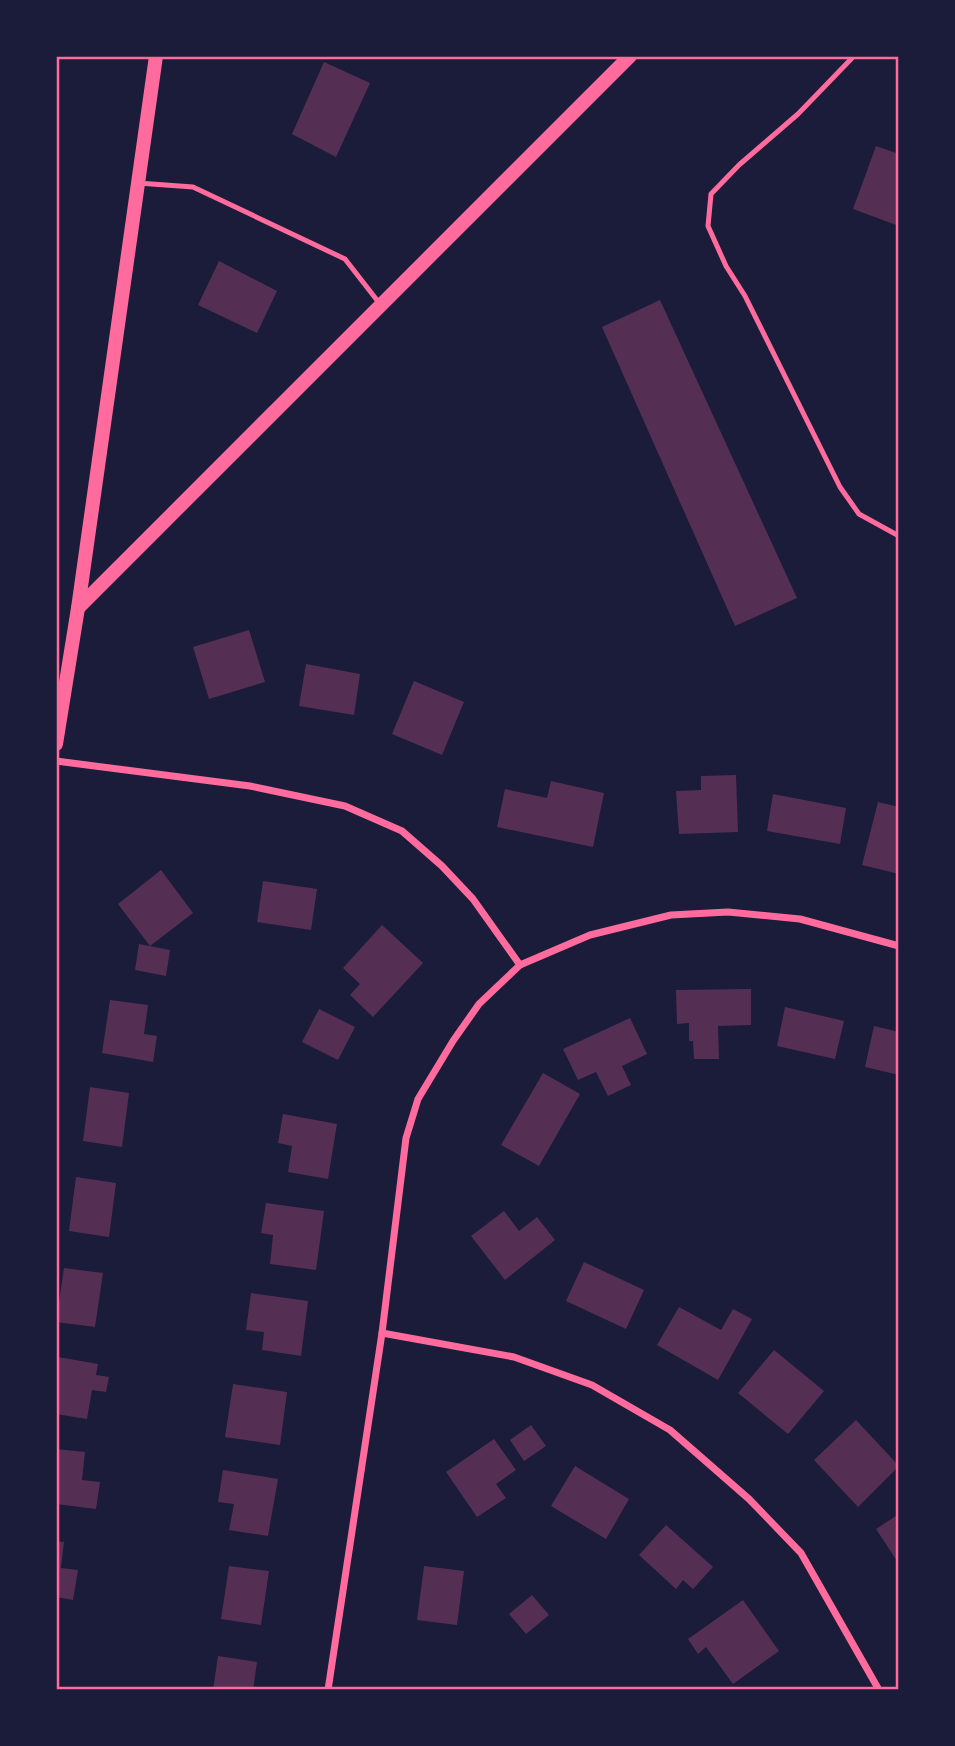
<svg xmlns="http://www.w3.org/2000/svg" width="955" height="1746" viewBox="0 0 955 1746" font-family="'PT Sans Narrow',sans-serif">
<rect width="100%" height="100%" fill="#1b1b3a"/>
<g fill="#542f53">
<path d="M 324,62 L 370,83 L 336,157 L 292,134 Z"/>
<path d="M 876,146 L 899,154 L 899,226 L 853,209 Z"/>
<path d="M 219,261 L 277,291 L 257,333 L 198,305 Z"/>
<path d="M 660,300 L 797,598 L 735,626 L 602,327 Z"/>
<path d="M 249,630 L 265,682 L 209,699 L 193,647 Z"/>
<path d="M 306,664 L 360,674 L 354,715 L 299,706 Z"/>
<path d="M 414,681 L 464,702 L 442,755 L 392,734 Z"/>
<path d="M 736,775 L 738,832 L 679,834 L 676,791 L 701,790 L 701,776 Z"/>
<path d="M 551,781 L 604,793 L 593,847 L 497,827 L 505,789 L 547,798 Z"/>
<path d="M 773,794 L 846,808 L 840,844 L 767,831 Z"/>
<path d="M 878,802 L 899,807 L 899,874 L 862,865 Z"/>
<path d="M 161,870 L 193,913 L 150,946 L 118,904 Z"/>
<path d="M 263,881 L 317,889 L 311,930 L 257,922 Z"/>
<path d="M 382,925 L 423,963 L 373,1017 L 350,995 L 360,984 L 343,968 Z"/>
<path d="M 139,944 L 170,950 L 166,976 L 135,970 Z"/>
<path d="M 751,989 L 751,1025 L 718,1026 L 719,1059 L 694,1059 L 693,1041 L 689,1041 L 689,1023 L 677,1024 L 676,990 Z"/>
<path d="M 110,1000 L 148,1005 L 144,1034 L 157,1036 L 153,1062 L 102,1053 Z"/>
<path d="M 785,1007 L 844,1021 L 835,1059 L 777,1046 Z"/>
<path d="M 319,1009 L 355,1027 L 338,1060 L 302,1042 Z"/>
<path d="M 630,1018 L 647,1054 L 622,1066 L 631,1085 L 608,1096 L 596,1072 L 578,1080 L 563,1049 Z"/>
<path d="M 874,1026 L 899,1032 L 899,1075 L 865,1067 Z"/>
<path d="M 543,1073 L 580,1094 L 539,1166 L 501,1145 Z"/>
<path d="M 90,1087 L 129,1093 L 122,1147 L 83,1141 Z"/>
<path d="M 283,1114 L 337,1124 L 328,1179 L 288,1172 L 292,1146 L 278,1143 Z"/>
<path d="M 76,1177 L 116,1183 L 109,1237 L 69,1231 Z"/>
<path d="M 266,1203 L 324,1211 L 316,1270 L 270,1264 L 273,1235 L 261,1233 Z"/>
<path d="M 504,1211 L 519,1231 L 537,1217 L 555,1240 L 505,1280 L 471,1236 Z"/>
<path d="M 584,1262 L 644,1290 L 626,1329 L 566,1301 Z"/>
<path d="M 64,1268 L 103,1273 L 95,1327 L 56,1322 Z"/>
<path d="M 251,1293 L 308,1301 L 301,1356 L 262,1350 L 264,1332 L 246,1330 Z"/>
<path d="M 679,1307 L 721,1330 L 733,1309 L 752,1319 L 718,1380 L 657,1345 Z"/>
<path d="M 774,1350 L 824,1391 L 788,1434 L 738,1393 Z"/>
<path d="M 58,1357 L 98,1364 L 96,1375 L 109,1377 L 106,1392 L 92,1390 L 87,1419 L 56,1414 Z"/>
<path d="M 233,1384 L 287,1392 L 280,1445 L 225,1437 Z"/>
<path d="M 856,1420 L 899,1466 L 858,1507 L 814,1460 Z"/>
<path d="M 531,1425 L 546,1446 L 524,1461 L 510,1440 Z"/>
<path d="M 494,1439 L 516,1470 L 496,1484 L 506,1498 L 477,1517 L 446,1472 Z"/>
<path d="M 56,1449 L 85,1452 L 82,1480 L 100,1482 L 96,1509 L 56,1504 Z"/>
<path d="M 575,1466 L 629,1499 L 606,1539 L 551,1506 Z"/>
<path d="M 223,1470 L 278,1479 L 268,1536 L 229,1530 L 234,1504 L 218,1502 Z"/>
<path d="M 899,1514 L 899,1564 L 876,1529 Z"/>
<path d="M 666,1525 L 713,1567 L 693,1589 L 683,1580 L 676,1589 L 639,1555 Z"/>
<path d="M 56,1541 L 64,1542 L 61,1568 L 78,1570 L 73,1600 L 56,1597 Z"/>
<path d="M 229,1566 L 269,1571 L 261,1625 L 221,1619 Z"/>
<path d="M 424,1566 L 464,1571 L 457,1625 L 417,1620 Z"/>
<path d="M 532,1595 L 549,1615 L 526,1634 L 509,1614 Z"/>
<path d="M 743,1600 L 779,1651 L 733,1684 L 706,1647 L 698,1654 L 688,1639 Z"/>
<path d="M 218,1656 L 257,1662 L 253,1690 L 213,1690 Z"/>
</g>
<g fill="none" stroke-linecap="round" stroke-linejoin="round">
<g stroke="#ff6b9d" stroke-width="5">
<path d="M 854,56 L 798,114 L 739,165 L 711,194 L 708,226 L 726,266 L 745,296 L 840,487 L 859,514 L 899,536"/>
<path d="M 138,183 L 193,187 L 345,259 L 380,304"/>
</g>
<g stroke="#ff6b9d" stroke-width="7">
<path d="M 56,761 L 250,786 L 345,806 L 402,831 L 442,866 L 473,899 L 520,965"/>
<path d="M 382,1333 L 514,1357 L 592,1385 L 670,1430 L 749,1499 L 801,1553 L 879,1690"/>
<path d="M 328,1690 L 382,1333 L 406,1138 L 418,1099 L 453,1041 L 479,1004 L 520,965 L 590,935 L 671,915 L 728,912 L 800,919 L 899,946"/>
</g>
<g stroke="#ff6b9d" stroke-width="14">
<path d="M 78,608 L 630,56"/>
<path d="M 56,744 L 78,608 L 156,56"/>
</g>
</g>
<rect width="955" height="1746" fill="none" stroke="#1b1b3a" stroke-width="116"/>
<rect x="58" y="58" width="839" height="1630" fill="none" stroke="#ff6b9d" stroke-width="2.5"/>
</svg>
